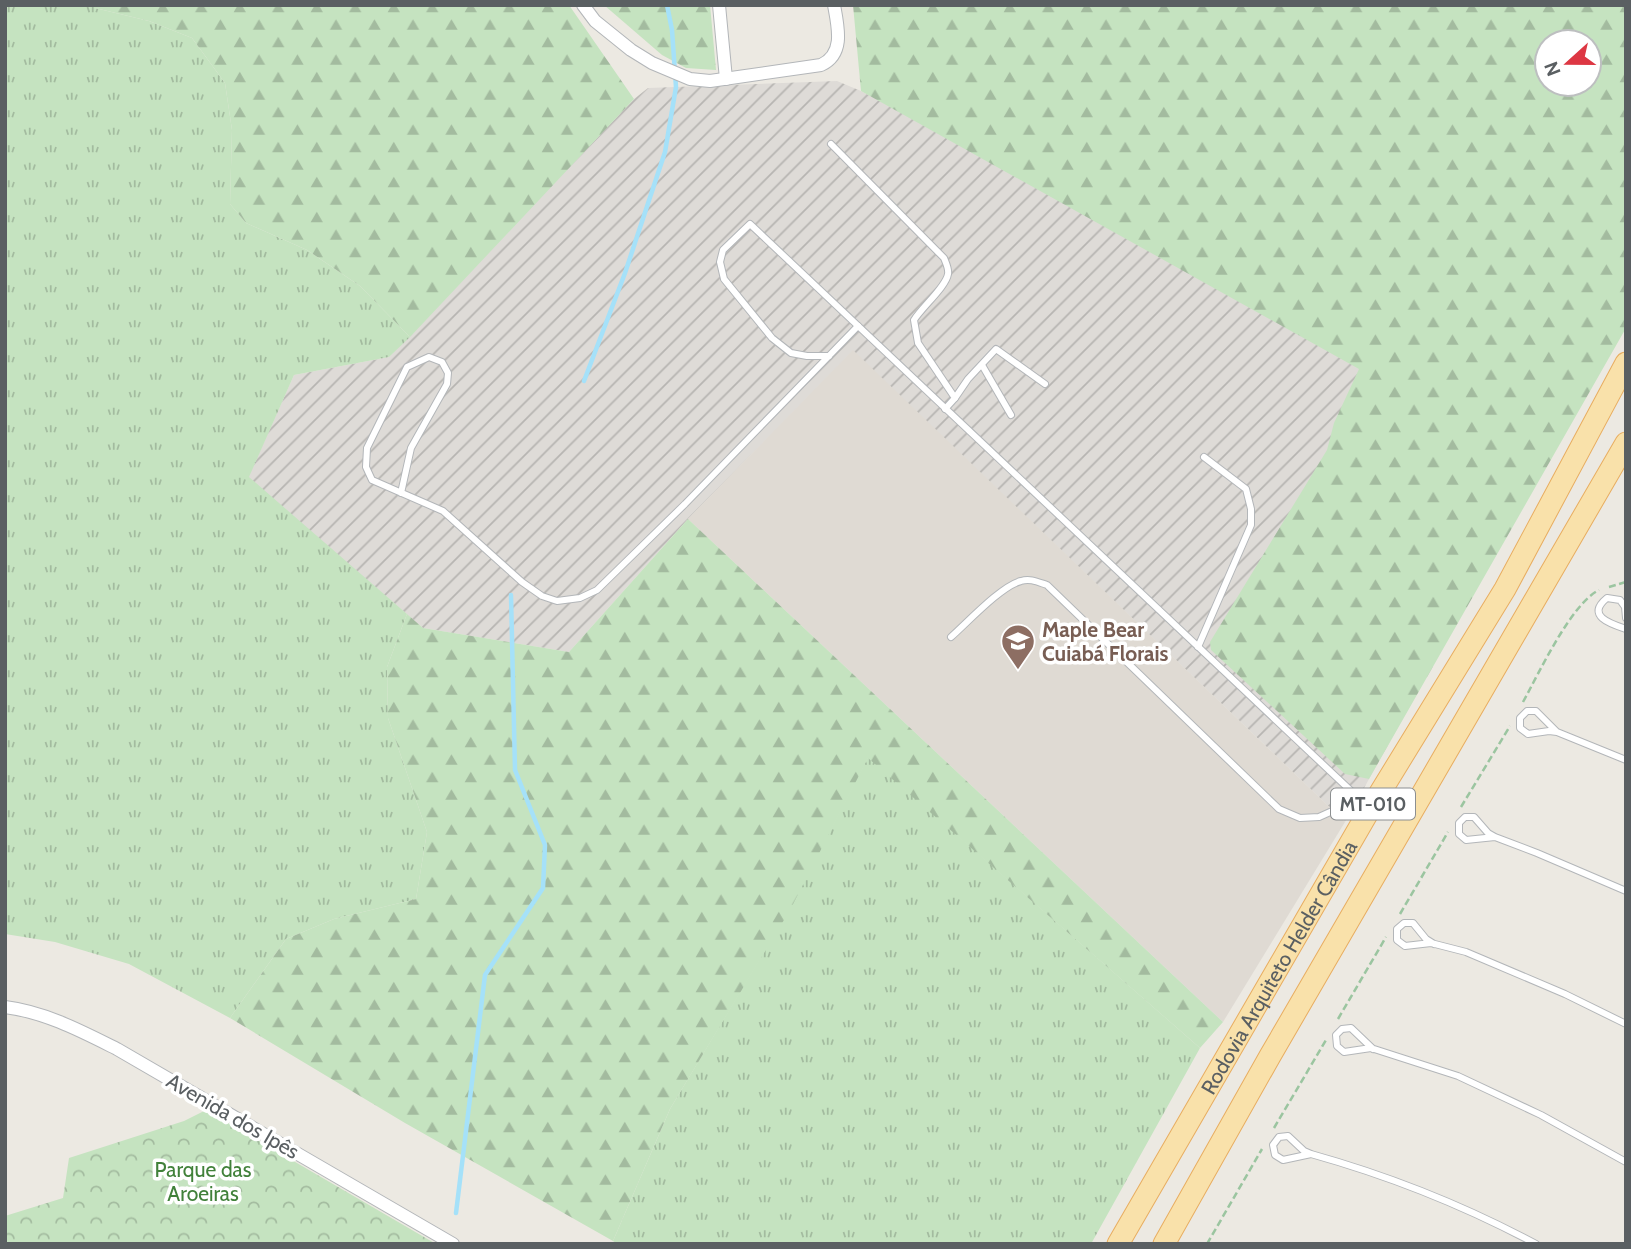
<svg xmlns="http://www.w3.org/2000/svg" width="1631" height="1249" viewBox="0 0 1631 1249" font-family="Cabin,sans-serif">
<defs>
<pattern id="industrial-furrows" width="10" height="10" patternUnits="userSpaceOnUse" patternTransform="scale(1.75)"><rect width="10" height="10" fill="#dedbd7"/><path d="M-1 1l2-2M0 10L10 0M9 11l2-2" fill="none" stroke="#b7b5b2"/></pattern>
<pattern id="grass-tufts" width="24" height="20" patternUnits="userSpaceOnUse" patternTransform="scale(1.75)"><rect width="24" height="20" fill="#c5e3c0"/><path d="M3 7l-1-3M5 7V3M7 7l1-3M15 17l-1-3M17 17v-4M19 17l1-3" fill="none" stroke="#a3bb9f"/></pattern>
<pattern id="forest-firs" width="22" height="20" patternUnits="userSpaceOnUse" patternTransform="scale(1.75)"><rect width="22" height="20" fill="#c5e3c0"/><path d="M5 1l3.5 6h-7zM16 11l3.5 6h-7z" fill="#a3bb9f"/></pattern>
<pattern id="park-crowns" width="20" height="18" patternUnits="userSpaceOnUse" patternTransform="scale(1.75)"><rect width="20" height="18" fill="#c5e3c0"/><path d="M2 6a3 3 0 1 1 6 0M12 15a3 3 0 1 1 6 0" fill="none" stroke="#a3bb9f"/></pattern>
</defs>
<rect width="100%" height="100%" fill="#ece9e2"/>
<path fill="url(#industrial-furrows)" d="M 837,81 L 861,91 L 1549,457 L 1345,822 L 853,351 L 688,519 L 569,652 L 423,628 L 248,478 L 294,375 L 389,357 L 634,99 L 648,88 Z"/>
<path fill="#dfdad3" d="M 853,350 L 1345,822 L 1223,1022 L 688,519 Z"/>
<g fill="url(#grass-tufts)">
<path d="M 5,5 L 95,5 L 95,8 L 149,21 L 192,38 L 225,83 L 232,130 L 230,204 L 246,223 L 307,250 L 360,286 L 410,337 L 389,357 L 294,375 L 249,477 L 407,614 L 387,667 L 388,718 L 427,832 L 416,899 L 334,919 L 286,939 L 230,1018 L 129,964 L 55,942 L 5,934 Z"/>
<path d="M 868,757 L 1200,1048 L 1091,1244 L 617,1244 L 613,1241 L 670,1109 L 789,910 Z"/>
</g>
<g fill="url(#forest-firs)" fill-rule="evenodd">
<path d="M 95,5 L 569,5 L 634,99 L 410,337 L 360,286 L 307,250 L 246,223 L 230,204 L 232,130 L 225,83 L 192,38 L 149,21 L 95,8 Z"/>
<path d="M 604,5 L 710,5 L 716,70 L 686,68 L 662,55 Z"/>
<path d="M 853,5 L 1626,5 L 1626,328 L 1369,779 L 1345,774 L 1211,650 L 1210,642 L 1327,450 L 1334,423 L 1359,369 L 861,91 ZM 1547,42 L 1589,42 L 1589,84 L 1547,84 Z"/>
<path d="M 688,519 L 1223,1022 L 1200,1048 L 868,758 L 790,910 L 670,1109 L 613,1241 L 405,1123 L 230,1018 L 286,939 L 334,919 L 416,899 L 427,832 L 388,718 L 387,667 L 407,614 L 423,628 L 569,652 Z"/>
</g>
<path fill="url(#park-crowns)" d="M 206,1110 L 436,1244 L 5,1244 L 5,1216 L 63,1198 L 69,1158 L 184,1121 Z"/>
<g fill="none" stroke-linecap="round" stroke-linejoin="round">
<g stroke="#a5e1f9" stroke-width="4.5">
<path d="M 584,381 L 625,273 L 665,152 L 676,87 L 672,30 L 667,5"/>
<path d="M 456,1213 L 485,975 L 543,888 L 545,845 L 515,770 L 511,595"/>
</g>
<g stroke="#b3b6b9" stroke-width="8">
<g id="service">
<path d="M 831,144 L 944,258 C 946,263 949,269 948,274 C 946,287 922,307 914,320 L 918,343 L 955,398 L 945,409"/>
<path d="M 829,356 L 807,356 L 791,353 L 772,338 L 724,279 L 720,262 L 723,250 L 750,224 L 1367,806"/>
<path d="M 982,365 L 1011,415"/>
<path d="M 955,398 L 968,379 L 996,349 L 1045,384"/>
<path d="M 401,493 L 411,448 L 447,384 L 448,373 L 442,362 L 429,357 L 407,367 L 367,448 L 366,467 L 372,480 L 443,511 L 522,582 L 542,596 L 557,601 L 580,598 L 597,590 L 685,504 L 858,326"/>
<path d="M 1626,618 L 1625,607 L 1620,600 L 1607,598 C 1585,616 1611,624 1626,629"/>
<path d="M 951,637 C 967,623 1001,586 1021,581 C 1030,578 1038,582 1047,585 L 1279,809 L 1300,818 L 1319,817 L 1359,799"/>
<path d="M 1198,647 L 1251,525 L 1251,509 L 1246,489 L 1204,457"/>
<path d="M 1557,732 L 1549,731 L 1528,734 L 1520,728 L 1520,718 L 1527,711 L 1536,711 L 1557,732 L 1626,760"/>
<path d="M 1495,837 L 1466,840 L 1459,834 L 1459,823 L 1465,817 L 1474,817 L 1488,833 L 1495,837 L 1537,853 L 1626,891"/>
<path d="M 1434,944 L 1426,939 L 1413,923 L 1404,923 L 1397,929 L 1397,940 L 1405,946 L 1431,943 L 1466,952 L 1565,994 L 1626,1024"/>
<path d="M 1373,1049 L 1351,1028 L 1342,1029 L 1336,1035 L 1337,1046 L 1344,1052 L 1371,1048 L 1458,1076 L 1541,1115 L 1626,1162"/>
<path d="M 1311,1154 L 1283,1160 L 1275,1155 L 1273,1145 L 1279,1137 L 1288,1136 L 1304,1151 L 1311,1154 C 1390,1176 1463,1205 1536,1244"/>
</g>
</g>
<g stroke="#b3b6b9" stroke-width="14">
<g id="minor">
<path d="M 583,5 L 595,21 L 631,50 L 652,63 L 690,79 L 710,81 L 821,65 C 845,54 838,27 834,5"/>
<path d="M 719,5 L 726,79"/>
<path d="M 5,1007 C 45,1012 81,1031 117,1049 L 453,1244"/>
</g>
</g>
<g stroke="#e8ad60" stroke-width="23">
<g id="primary">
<path id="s1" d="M 1118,1244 L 1370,809 L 1505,589 L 1626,363"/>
<path d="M 1164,1244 L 1270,1056 L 1626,443"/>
</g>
</g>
<g stroke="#9bc5a0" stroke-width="2.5" stroke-dasharray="7 3.5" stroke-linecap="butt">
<path d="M 1609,587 L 1626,582"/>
<path d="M 1523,702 C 1539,673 1571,604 1599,590"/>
<path d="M 1461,807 L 1510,726"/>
<path d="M 1400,914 L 1448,832"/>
<path d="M 1338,1019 L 1386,937"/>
<path d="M 1274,1128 L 1326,1040"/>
<path d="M 1207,1244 L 1262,1149"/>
</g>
<use href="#service" stroke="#fff" stroke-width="6"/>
<use href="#minor" stroke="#fff" stroke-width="12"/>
<use href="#primary" stroke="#f9e1aa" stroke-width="21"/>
</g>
<defs>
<g id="school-pin" transform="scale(1.75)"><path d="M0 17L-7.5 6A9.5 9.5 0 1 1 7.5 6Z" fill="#8d6e63" stroke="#fff"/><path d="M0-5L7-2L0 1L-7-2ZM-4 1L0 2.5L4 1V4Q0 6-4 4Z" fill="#fff"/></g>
</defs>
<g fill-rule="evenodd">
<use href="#school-pin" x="1018" y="641"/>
</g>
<g text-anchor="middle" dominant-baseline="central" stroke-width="7" stroke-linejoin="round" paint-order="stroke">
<rect fill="#fff" stroke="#8c8f91" stroke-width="2" x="1331" y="788.5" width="84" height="31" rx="5"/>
<g font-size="19" font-weight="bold" fill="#5a5f62">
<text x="1373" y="804">MT-010</text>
</g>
<g font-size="21" font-weight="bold" fill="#785e54" stroke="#fff" text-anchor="start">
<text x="1042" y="629">Maple Bear<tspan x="1042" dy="24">Cuiabá Florais</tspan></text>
</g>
<g font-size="21" fill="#5a5f62" stroke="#fff">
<text stroke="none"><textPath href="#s1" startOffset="320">Rodovia Arquiteto Helder Cândia</textPath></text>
<text transform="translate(233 1116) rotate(30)">Avenida dos Ipês</text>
</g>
<g font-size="21" fill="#41813a" stroke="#fff">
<text x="203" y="1169">Parque das<tspan x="203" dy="24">Aroeiras</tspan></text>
</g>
</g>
<rect width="1631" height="1249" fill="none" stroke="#5a5f62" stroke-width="14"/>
<g transform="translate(1568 63) rotate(249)"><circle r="33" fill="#ffffff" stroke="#bdbfc0" stroke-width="2"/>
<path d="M0-5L12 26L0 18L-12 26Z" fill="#dd3743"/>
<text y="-10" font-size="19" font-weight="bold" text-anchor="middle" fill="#5a5f62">N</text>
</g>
</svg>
